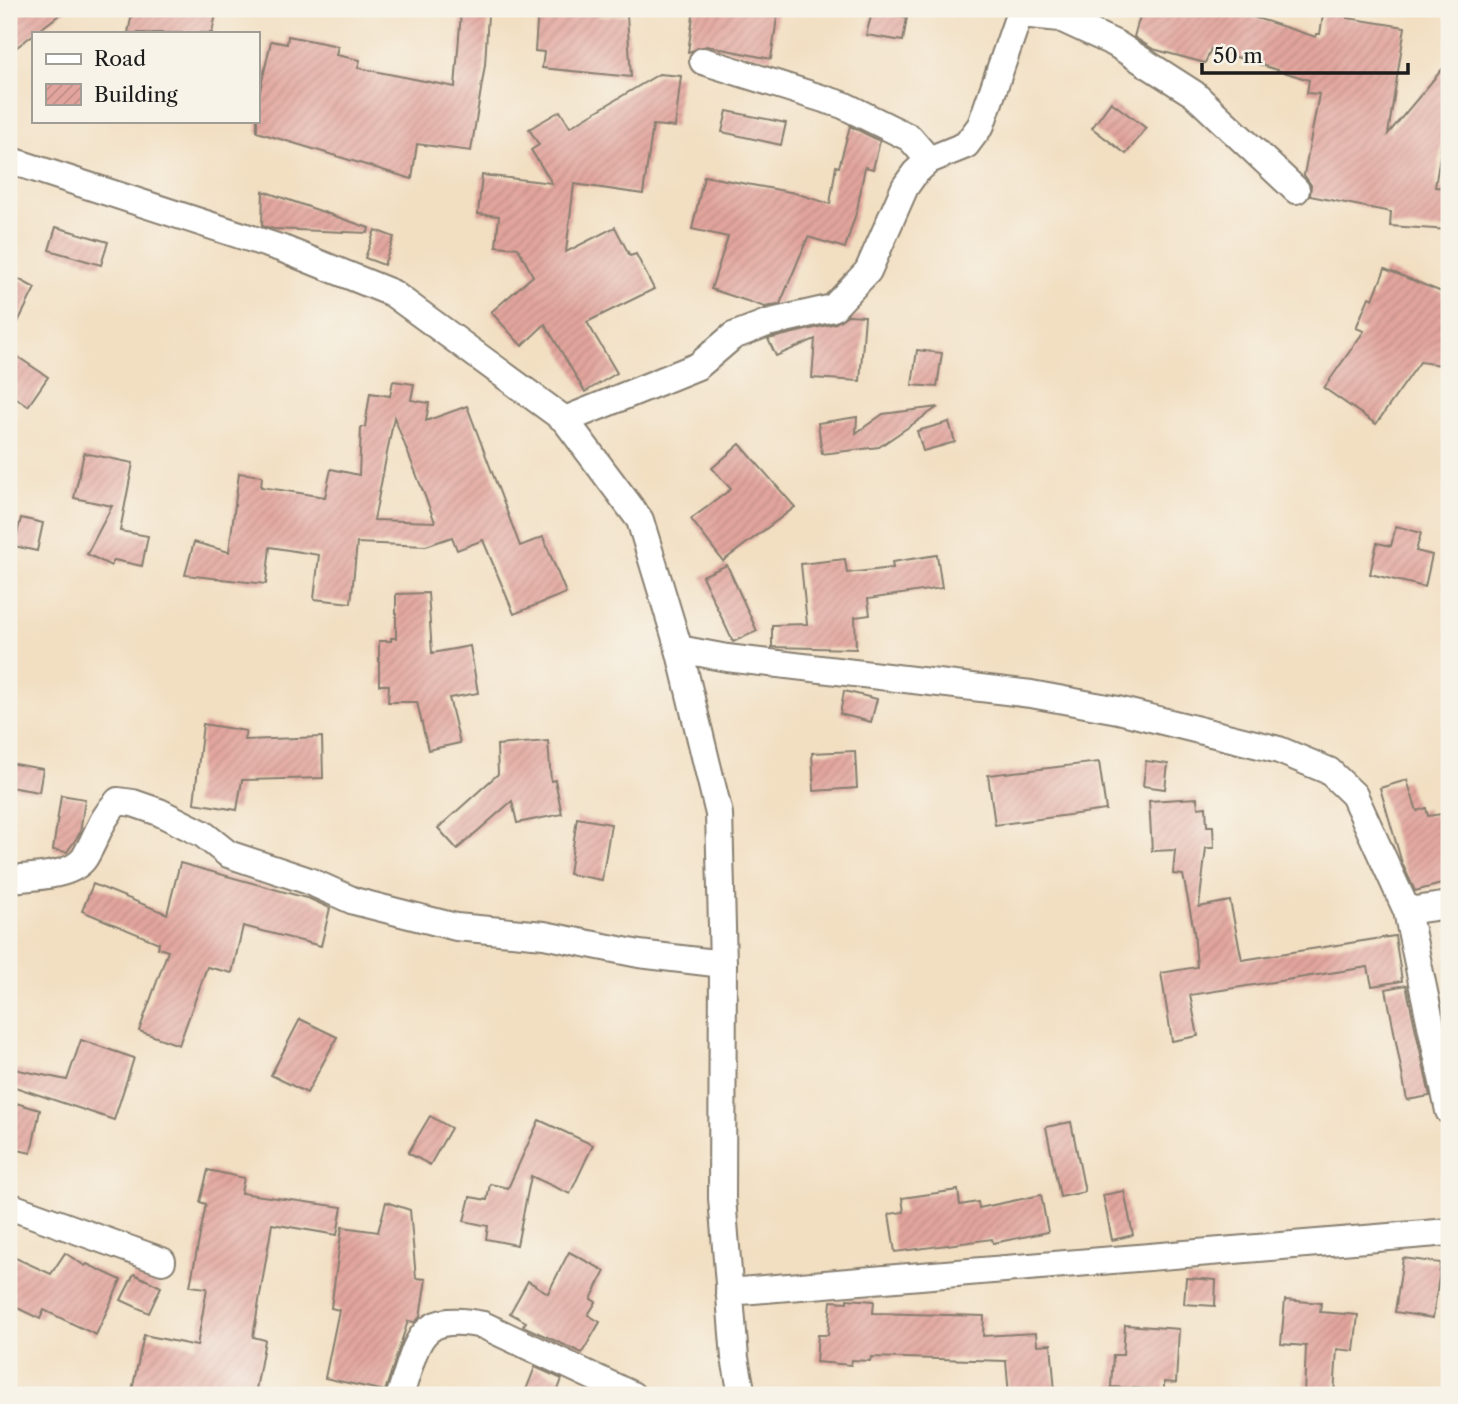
<svg xmlns="http://www.w3.org/2000/svg" width="1458" height="1404" viewBox="0 0 1458 1404" font-family="'Libre Caslon Text',serif">
<defs>
<pattern id="building-hatch" width="6" height="6" patternUnits="userSpaceOnUse" patternTransform="scale(1.75)"><rect width="6" height="6" fill="#e2a59d"/><path d="M-1 1l2-2M0 6l6-6M5 7l2-2" fill="none" stroke="#c18d87"/></pattern>
</defs>
<rect width="100%" height="100%" fill="#f7f3e8"/>
<filter id="ink" filterUnits="userSpaceOnUse"><feTurbulence type="fractalNoise" baseFrequency=".0143" numOctaves="2"/><feDisplacementMap in="SourceGraphic" scale="14" xChannelSelector="R" yChannelSelector="G"/><feConvolveMatrix kernelMatrix="1 2 1 2 8 2 1 2 1" color-interpolation-filters="sRGB"/></filter>
<filter id="wash" filterUnits="userSpaceOnUse"><feTurbulence type="fractalNoise" baseFrequency=".00686" numOctaves="4" result="noise"/><feDisplacementMap in="SourceGraphic" scale="28" xChannelSelector="R" yChannelSelector="G"/><feGaussianBlur stdDeviation="1.57" result="paint"/><feColorMatrix in="noise" values="0 0 0 0 0 0 0 0 0 0 0 0 0 0 0 0 0 1.4 0 .05"/><feComposite in="paint" operator="in"/></filter>
<g filter="url(#wash)">
<rect width="100%" height="100%" fill="#f2dfc2"/>
<g id="blocks">
<g fill="url(#building-hatch)" fill-rule="evenodd">
<path d="M 9,9 L 67,9 L 9,53 Z"/>
<path d="M 133,9 L 217,9 L 212,33 L 128,33 Z"/>
<path d="M 538,9 L 600,10 L 599,17 L 627,15 L 631,77 L 542,68 L 544,52 L 535,51 Z"/>
<path d="M 694,9 L 778,11 L 771,59 L 707,46 L 688,52 Z"/>
<path d="M 873,9 L 895,9 L 894,15 L 907,17 L 903,41 L 866,35 Z"/>
<path d="M 1142,9 L 1228,9 L 1316,37 L 1317,34 L 1320,34 L 1324,9 L 1348,9 L 1347,18 L 1405,27 L 1388,134 L 1449,61 L 1449,117 L 1445,125 L 1435,187 L 1449,188 L 1449,230 L 1390,226 L 1391,212 L 1310,196 L 1311,185 L 1304,175 L 1319,94 L 1307,93 L 1309,80 L 1211,49 L 1205,63 L 1153,49 L 1134,37 Z"/>
<path d="M 461,12 L 488,14 L 485,65 L 471,151 L 417,144 L 412,179 L 257,132 L 257,104 L 271,41 L 287,44 L 288,36 L 338,46 L 336,55 L 360,60 L 358,68 L 455,87 Z"/>
<path d="M 659,74 L 681,76 L 675,127 L 653,125 L 643,194 L 574,184 L 566,252 L 615,227 L 630,256 L 636,254 L 654,289 L 587,322 L 617,373 L 585,392 L 545,324 L 522,346 L 491,312 L 533,276 L 518,248 L 496,246 L 499,216 L 478,214 L 482,175 L 552,183 L 531,150 L 539,145 L 529,129 L 560,111 L 570,127 Z"/>
<path d="M 1111,102 L 1146,128 L 1126,154 L 1092,128 Z"/>
<path d="M 727,111 L 786,123 L 781,145 L 722,132 Z"/>
<path d="M 850,126 L 880,141 L 873,169 L 865,167 L 857,210 L 845,248 L 808,237 L 780,304 L 765,307 L 711,289 L 728,237 L 692,229 L 704,176 L 795,193 L 830,204 L 836,166 L 839,167 Z"/>
<path d="M 263,191 L 369,228 L 368,233 L 274,229 L 262,226 Z"/>
<path d="M 56,227 L 108,242 L 101,265 L 49,250 Z"/>
<path d="M 375,230 L 394,237 L 384,265 L 365,258 Z"/>
<path d="M 1385,269 L 1449,295 L 1449,366 L 1420,362 L 1376,424 L 1324,388 L 1364,331 L 1356,328 L 1369,297 L 1373,299 Z"/>
<path d="M 9,274 L 35,288 L 9,340 Z"/>
<path d="M 848,315 L 865,316 L 860,381 L 812,378 L 815,339 L 776,356 L 768,339 L 836,323 Z"/>
<path d="M 917,350 L 942,353 L 937,387 L 912,385 Z"/>
<path d="M 9,351 L 48,377 L 28,406 L 9,393 Z"/>
<path d="M 393,381 L 414,384 L 411,400 L 429,403 L 426,421 L 467,406 L 520,546 L 543,537 L 566,593 L 514,614 L 483,540 L 457,550 L 452,537 L 426,546 L 357,543 L 351,603 L 314,599 L 319,555 L 270,547 L 266,584 L 185,575 L 194,542 L 229,552 L 239,473 L 262,476 L 261,487 L 325,497 L 331,469 L 359,475 L 361,427 L 365,427 L 370,393 L 390,396 ZM 394,417 L 408,453 L 435,522 L 374,520 Z"/>
<path d="M 938,407 L 879,447 L 822,454 L 818,423 L 857,417 L 856,433 L 883,414 Z"/>
<path d="M 949,422 L 955,442 L 923,451 L 917,431 Z"/>
<path d="M 740,444 L 795,507 L 723,561 L 691,519 L 731,489 L 712,468 Z"/>
<path d="M 84,453 L 133,463 L 120,531 L 148,536 L 142,566 L 114,560 L 111,566 L 87,554 L 112,506 L 74,498 Z"/>
<path d="M 21,518 L 43,523 L 37,551 L 14,546 Z"/>
<path d="M 1396,526 L 1421,533 L 1416,551 L 1432,555 L 1425,587 L 1370,574 L 1377,543 L 1391,546 Z"/>
<path d="M 937,555 L 942,588 L 868,599 L 870,615 L 855,617 L 856,649 L 772,647 L 772,625 L 807,624 L 801,564 L 845,559 L 847,573 L 893,568 L 892,562 Z"/>
<path d="M 727,565 L 757,631 L 733,642 L 702,576 Z"/>
<path d="M 428,593 L 432,653 L 470,646 L 478,693 L 449,698 L 460,743 L 428,750 L 417,702 L 388,702 L 389,685 L 379,685 L 379,641 L 391,641 L 391,638 L 396,638 L 396,594 Z"/>
<path d="M 844,691 L 877,699 L 871,722 L 840,714 Z"/>
<path d="M 203,724 L 246,731 L 244,740 L 322,737 L 323,778 L 242,780 L 237,810 L 194,803 Z"/>
<path d="M 548,741 L 551,781 L 555,780 L 562,814 L 517,823 L 512,801 L 457,849 L 438,828 L 498,774 L 497,745 Z"/>
<path d="M 855,751 L 857,788 L 814,791 L 812,753 Z"/>
<path d="M 1146,761 L 1168,764 L 1165,789 L 1143,786 Z"/>
<path d="M 1099,762 L 1106,810 L 995,825 L 988,775 Z"/>
<path d="M 9,763 L 43,769 L 39,792 L 9,787 Z"/>
<path d="M 1407,780 L 1417,811 L 1426,808 L 1428,816 L 1449,813 L 1449,882 L 1415,891 L 1402,863 L 1380,788 Z"/>
<path d="M 61,795 L 85,799 L 80,833 L 67,852 L 53,850 Z"/>
<path d="M 1197,798 L 1198,808 L 1206,807 L 1207,826 L 1213,826 L 1214,848 L 1206,848 L 1199,907 L 1230,901 L 1242,960 L 1395,936 L 1402,981 L 1372,986 L 1368,967 L 1190,995 L 1198,1036 L 1172,1041 L 1161,973 L 1197,967 L 1194,931 L 1183,875 L 1173,874 L 1175,850 L 1152,851 L 1149,801 Z"/>
<path d="M 577,818 L 611,824 L 602,880 L 569,874 Z"/>
<path d="M 180,863 L 310,899 L 330,908 L 321,946 L 243,926 L 232,973 L 207,967 L 179,1045 L 139,1031 L 168,951 L 158,948 L 159,943 L 82,911 L 93,884 L 167,914 Z"/>
<path d="M 1406,985 L 1430,1096 L 1407,1100 L 1386,989 Z"/>
<path d="M 300,1019 L 337,1037 L 307,1093 L 271,1075 Z"/>
<path d="M 81,1040 L 134,1058 L 114,1120 L 9,1085 L 9,1068 L 67,1080 Z"/>
<path d="M 9,1101 L 40,1110 L 31,1153 L 9,1148 Z"/>
<path d="M 430,1116 L 451,1128 L 430,1165 L 408,1153 Z"/>
<path d="M 539,1120 L 593,1145 L 570,1194 L 531,1176 L 517,1245 L 486,1239 L 488,1226 L 464,1221 L 470,1197 L 487,1200 L 490,1184 L 508,1188 Z"/>
<path d="M 1071,1122 L 1085,1192 L 1060,1197 L 1046,1127 Z"/>
<path d="M 208,1170 L 244,1178 L 241,1193 L 342,1207 L 337,1235 L 272,1224 L 253,1337 L 265,1340 L 255,1395 L 131,1395 L 144,1335 L 197,1346 L 207,1288 L 190,1286 L 206,1204 L 200,1202 Z"/>
<path d="M 958,1190 L 960,1205 L 978,1202 L 979,1208 L 1041,1195 L 1048,1232 L 993,1243 L 992,1239 L 895,1252 L 889,1214 L 904,1212 L 902,1198 Z"/>
<path d="M 1124,1191 L 1133,1235 L 1112,1240 L 1103,1195 Z"/>
<path d="M 386,1202 L 410,1210 L 416,1278 L 426,1279 L 420,1317 L 415,1322 L 408,1321 L 385,1391 L 325,1378 L 339,1310 L 331,1308 L 342,1227 L 378,1232 Z"/>
<path d="M 569,1252 L 605,1271 L 591,1299 L 596,1302 L 588,1315 L 600,1322 L 582,1353 L 523,1326 L 526,1322 L 510,1313 L 528,1281 L 548,1293 Z"/>
<path d="M 65,1253 L 85,1266 L 87,1264 L 121,1280 L 96,1335 L 44,1310 L 40,1319 L 9,1304 L 9,1255 L 51,1274 Z"/>
<path d="M 1403,1258 L 1441,1263 L 1433,1318 L 1395,1312 Z"/>
<path d="M 134,1274 L 161,1287 L 149,1313 L 121,1300 Z"/>
<path d="M 1186,1278 L 1216,1280 L 1215,1306 L 1184,1304 Z"/>
<path d="M 847,1299 L 874,1301 L 873,1313 L 984,1316 L 983,1336 L 1036,1333 L 1037,1345 L 1051,1344 L 1055,1392 L 1009,1395 L 1006,1361 L 871,1357 L 870,1361 L 852,1360 L 851,1365 L 816,1362 L 818,1335 L 828,1335 L 831,1301 L 847,1302 Z"/>
<path d="M 1285,1300 L 1321,1303 L 1320,1312 L 1358,1315 L 1354,1351 L 1337,1349 L 1334,1395 L 1304,1395 L 1306,1346 L 1281,1344 Z"/>
<path d="M 1125,1325 L 1179,1329 L 1176,1383 L 1164,1382 L 1164,1390 L 1111,1387 L 1113,1355 L 1123,1355 Z"/>
<path d="M 535,1367 L 562,1379 L 556,1395 L 524,1395 Z"/>
</g>
</g>
</g>
<g filter="url(#ink)">
<use href="#blocks" fill-opacity="0" stroke="#877e6f" stroke-width="2"/>
<g fill="none" stroke-linecap="round" stroke-linejoin="round">
<g stroke="#877e6f" stroke-width="30">
<g id="minor">
<path d="M 1021,14 L 1060,18 L 1116,44 L 1194,94 L 1296,190"/>
<path d="M 703,61 L 843,105 L 910,138 L 929,160"/>
<path d="M 9,160 L 283,249 L 392,293 L 565,420 L 640,520 L 679,649 L 719,814 L 723,964 L 722,1198 L 735,1358 L 742,1395"/>
<path d="M 565,420 L 698,366 L 733,336 L 767,323 L 833,308 L 868,271 L 905,187 L 915,173 L 929,160 L 966,145 L 981,125 L 1021,9"/>
<path d="M 679,649 L 727,658 L 1031,694 L 1118,710 L 1279,750 L 1329,771 L 1354,795 L 1407,911 L 1449,1111"/>
<path d="M 9,879 C 30,877 73,877 85,857 C 97,837 101,818 118,801 L 133,803 L 159,812 L 203,834 L 228,854 L 309,881 L 354,901 L 456,927 L 544,935 L 639,954 L 723,964"/>
<path d="M 1407,911 L 1449,905"/>
<path d="M 9,1206 L 162,1261"/>
<path d="M 729,1292 L 1449,1232"/>
<path d="M 400,1395 C 418,1342 417,1311 483,1325 L 632,1395"/>
</g>
</g>
<use href="#minor" stroke="#fff" stroke-width="26"/>
</g>
</g>
<rect width="1458" height="1404" fill="none" stroke="#f7f3e8" stroke-width="35"/>
<rect x="32" y="32" width="228" height="91" fill="#f7f3e8" stroke="#9f9d96" stroke-width="2"/>
<rect x="46" y="54" width="35" height="10" fill="#ffffff" stroke="#9f9d96" stroke-width="2"/>
<text x="94" y="66" font-size="21" fill="#1c1c1c">Road</text>
<rect x="46" y="84" width="35" height="21" fill="url(#building-hatch)" stroke="#9f9d96" stroke-width="2"/>
<text x="94" y="102" font-size="21" fill="#1c1c1c">Building</text>
<path d="M1202 63v10h206v-10" fill="none" stroke="#1c1c1c" stroke-width="3.5"/>
<text x="1213" y="63" font-size="21" fill="#1c1c1c" stroke="#f7f3e8" stroke-width="5" paint-order="stroke">50 m</text>
</svg>
